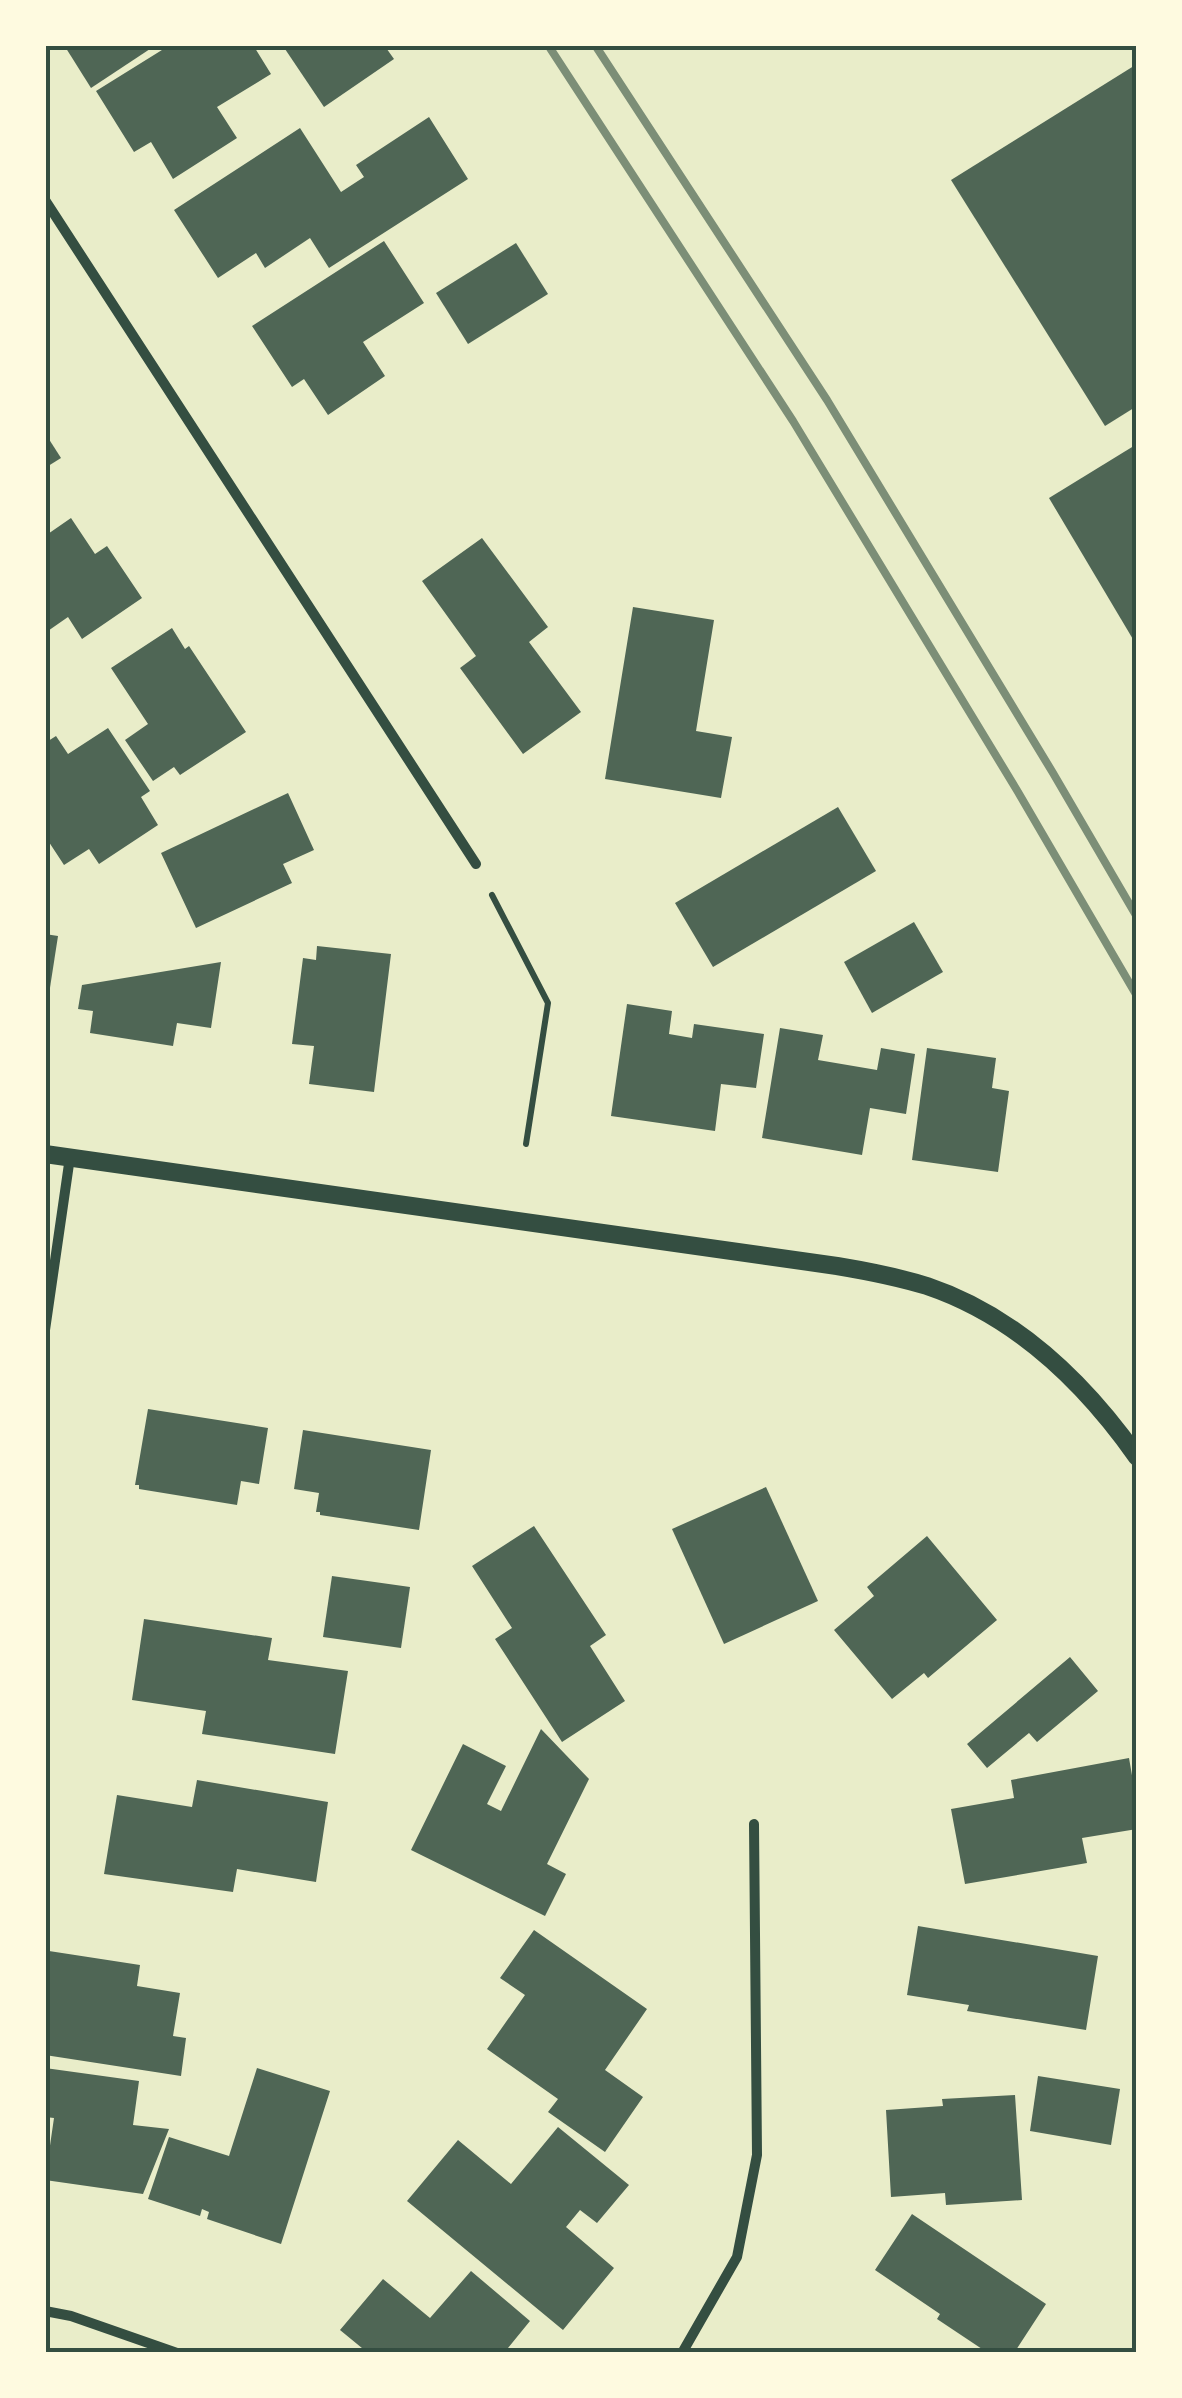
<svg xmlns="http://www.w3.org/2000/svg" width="1182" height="2398" viewBox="0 0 1182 2398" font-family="Poppins,sans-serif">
<rect width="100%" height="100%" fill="#e9edc9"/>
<g fill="#4f6655">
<path d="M 64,45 L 152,45 L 153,47 L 91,88 Z"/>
<path d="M 170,45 L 253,45 L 271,74 L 217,107 L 237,138 L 173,179 L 151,142 L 134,152 L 96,91 Z"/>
<path d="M 292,45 L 384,45 L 394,59 L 324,107 L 285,49 Z"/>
<path d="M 1137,64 L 1137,406 L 1105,426 L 951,180 Z"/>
<path d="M 429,117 L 468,179 L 329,268 L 310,238 L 265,268 L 256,253 L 218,278 L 174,210 L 300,128 L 341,192 L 364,177 L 356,165 Z"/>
<path d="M 384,241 L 424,303 L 363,342 L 385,376 L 328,415 L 304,379 L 292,387 L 252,326 Z"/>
<path d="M 516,243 L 548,294 L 468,344 L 436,293 Z"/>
<path d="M 45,433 L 61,458 L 45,468 Z"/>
<path d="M 1137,444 L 1137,646 L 1049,498 Z"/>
<path d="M 71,518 L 95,554 L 107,546 L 142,598 L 82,639 L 68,617 L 45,633 L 45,536 Z"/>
<path d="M 482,538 L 548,627 L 529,642 L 581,712 L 523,754 L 460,668 L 476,656 L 422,581 Z"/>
<path d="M 633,607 L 714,620 L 696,731 L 732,737 L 721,798 L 605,779 Z"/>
<path d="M 172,628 L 185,649 L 189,646 L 246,732 L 180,775 L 174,767 L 153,781 L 125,740 L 148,724 L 111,668 Z"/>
<path d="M 108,728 L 150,791 L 141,797 L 158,825 L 99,864 L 89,849 L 64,865 L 45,836 L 45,743 L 56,736 L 68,754 Z"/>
<path d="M 288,793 L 314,850 L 283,864 L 292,883 L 196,928 L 161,853 Z"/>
<path d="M 838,807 L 876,871 L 713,967 L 675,903 Z"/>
<path d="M 914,922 L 943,972 L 872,1013 L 844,962 Z"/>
<path d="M 45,934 L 58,936 L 47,1007 L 45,1007 Z"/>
<path d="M 317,946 L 391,954 L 374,1092 L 309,1084 L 314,1046 L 292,1044 L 303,958 L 316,960 Z"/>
<path d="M 221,962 L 211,1028 L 177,1023 L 173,1046 L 90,1033 L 93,1011 L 78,1009 L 82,985 Z"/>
<path d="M 627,1004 L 672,1011 L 669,1034 L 692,1038 L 694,1024 L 764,1034 L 756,1088 L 721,1084 L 715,1131 L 611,1116 Z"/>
<path d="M 780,1028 L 823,1035 L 818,1060 L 877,1070 L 881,1048 L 915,1054 L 906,1114 L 870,1108 L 862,1155 L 762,1138 Z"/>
<path d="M 927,1048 L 996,1058 L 992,1088 L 1009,1091 L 998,1172 L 912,1160 Z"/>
<path d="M 148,1409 L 268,1428 L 259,1484 L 241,1481 L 237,1505 L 139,1489 L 139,1485 L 135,1485 Z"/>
<path d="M 303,1430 L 431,1450 L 419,1530 L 320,1515 L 320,1512 L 316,1512 L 319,1493 L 294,1489 Z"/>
<path d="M 766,1487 L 818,1601 L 724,1644 L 672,1529 Z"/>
<path d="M 534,1526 L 606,1635 L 590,1646 L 625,1701 L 562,1742 L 495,1639 L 512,1628 L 472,1566 Z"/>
<path d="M 927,1536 L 997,1620 L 928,1678 L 924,1673 L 892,1699 L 834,1630 L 874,1596 L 867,1587 Z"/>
<path d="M 332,1576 L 410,1587 L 401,1648 L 323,1637 Z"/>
<path d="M 144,1619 L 272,1638 L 268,1660 L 348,1671 L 335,1754 L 202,1734 L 206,1711 L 132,1700 Z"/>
<path d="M 1070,1657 L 1098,1691 L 1037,1742 L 1029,1733 L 987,1768 L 967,1744 Z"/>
<path d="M 541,1729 L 589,1779 L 547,1864 L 566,1874 L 545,1916 L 411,1850 L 463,1744 L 506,1766 L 487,1804 L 501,1811 Z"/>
<path d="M 1129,1758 L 1137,1804 L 1137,1829 L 1082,1838 L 1087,1863 L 965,1884 L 951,1809 L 1014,1798 L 1011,1780 Z"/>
<path d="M 197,1780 L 328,1802 L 316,1882 L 237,1869 L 233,1892 L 104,1874 L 117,1795 L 192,1807 Z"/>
<path d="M 918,1926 L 1098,1956 L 1086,2030 L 967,2011 L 969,2005 L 907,1995 Z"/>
<path d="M 534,1930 L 647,2009 L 605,2070 L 643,2097 L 605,2152 L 548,2112 L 558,2099 L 487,2049 L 525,1995 L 500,1978 Z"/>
<path d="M 49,1951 L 140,1965 L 137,1986 L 180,1993 L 173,2036 L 186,2038 L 181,2076 L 45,2055 L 45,1975 Z"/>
<path d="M 45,2068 L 139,2081 L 133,2125 L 169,2129 L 143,2194 L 45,2180 L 54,2118 L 45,2117 Z"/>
<path d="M 257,2068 L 330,2091 L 281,2244 L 207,2219 L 209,2212 L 202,2209 L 200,2216 L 148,2199 L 169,2137 L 229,2156 Z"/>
<path d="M 1038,2076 L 1120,2089 L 1111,2145 L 1030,2131 Z"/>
<path d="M 1015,2095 L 1022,2200 L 946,2205 L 945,2193 L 891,2197 L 886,2110 L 943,2106 L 942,2099 Z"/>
<path d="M 558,2127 L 629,2185 L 597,2223 L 580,2210 L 566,2227 L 614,2268 L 563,2330 L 407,2201 L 458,2140 L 511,2184 Z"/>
<path d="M 912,2214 L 1046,2304 L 1014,2353 L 988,2353 L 937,2319 L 940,2314 L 875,2270 Z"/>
<path d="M 471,2271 L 530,2321 L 504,2353 L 368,2353 L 340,2330 L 383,2279 L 430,2318 Z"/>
</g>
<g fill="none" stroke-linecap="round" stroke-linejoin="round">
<path stroke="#344e41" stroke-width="6" d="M 492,895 L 548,1003 L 526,1144"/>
<g stroke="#344e41" stroke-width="10">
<path d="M 45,200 L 476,864"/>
<path d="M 45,1330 L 70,1157"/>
<path d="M 45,2311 L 71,2316 L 177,2353"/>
<path d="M 682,2353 L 737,2257 L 757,2155 L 754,1824"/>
</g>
<path stroke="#344e41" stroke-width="18" d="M 45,1154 L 837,1266 C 867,1271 898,1277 927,1286 C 1016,1316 1084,1382 1137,1457"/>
<g stroke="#7c8e77" stroke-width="8">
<path d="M 548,45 L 793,421 L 1018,792 L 1137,996"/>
<path d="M 595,45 L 827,400 L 1053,773 L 1137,917"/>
</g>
</g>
<rect width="1182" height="2398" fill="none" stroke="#fefae0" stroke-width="95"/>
<rect x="48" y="48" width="1086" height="2302" fill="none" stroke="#344e41" stroke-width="4"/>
</svg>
